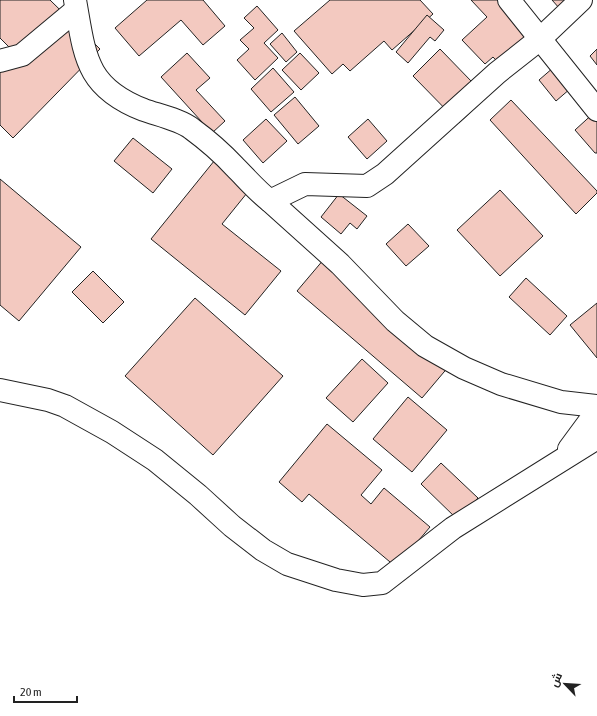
<svg xmlns="http://www.w3.org/2000/svg" width="597" height="716" viewBox="0 0 597 716" font-family="'Asap Condensed',Cairo,sans-serif">
<rect width="100%" height="100%" fill="#fff"/>
<g fill="#f3c9c0" stroke="#222">
<path d="M 0,0 L 50,0 L 100,49 L 13,138 L 0,125 L 0,63 L 12,50 L 0,38 Z"/>
<path d="M 147,0 L 203,0 L 225,26 L 203,45 L 181,20 L 139,56 L 115,28 Z"/>
<path d="M 330,0 L 420,0 L 433,14 L 392,50 L 384,41 L 350,71 L 343,64 L 332,74 L 294,31 Z"/>
<path d="M 471,0 L 508,0 L 539,47 L 510,75 L 493,57 L 485,64 L 462,40 L 487,17 Z"/>
<path d="M 552,0 L 570,0 L 560,9 Z"/>
<path d="M 257,6 L 278,30 L 264,43 L 278,58 L 255,80 L 237,60 L 249,49 L 240,40 L 254,28 L 244,18 Z"/>
<path d="M 427,15 L 444,30 L 435,41 L 430,37 L 408,63 L 396,52 Z"/>
<path d="M 282,33 L 297,52 L 286,62 L 270,44 Z"/>
<path d="M 440,49 L 472,82 L 482,101 L 459,123 L 413,76 Z"/>
<path d="M 597,49 L 597,65 L 590,56 Z"/>
<path d="M 187,53 L 210,78 L 196,90 L 225,121 L 212,133 L 161,77 Z"/>
<path d="M 300,53 L 319,73 L 301,90 L 282,70 Z"/>
<path d="M 561,61 L 578,82 L 556,101 L 539,80 Z"/>
<path d="M 273,68 L 294,92 L 271,112 L 251,89 Z"/>
<path d="M 295,97 L 319,126 L 298,144 L 274,115 Z"/>
<path d="M 511,100 L 597,191 L 597,193 L 576,214 L 490,120 Z"/>
<path d="M 597,110 L 597,153 L 595,153 L 575,130 Z"/>
<path d="M 266,119 L 287,141 L 263,163 L 243,140 Z"/>
<path d="M 368,119 L 387,141 L 367,159 L 348,137 Z"/>
<path d="M 133,138 L 172,169 L 153,193 L 114,161 Z"/>
<path d="M 223,150 L 247,193 L 222,224 L 281,271 L 245,315 L 151,239 Z"/>
<path d="M 0,179 L 81,247 L 19,321 L 0,305 Z"/>
<path d="M 500,190 L 543,236 L 500,276 L 457,230 Z"/>
<path d="M 339,194 L 367,216 L 357,229 L 350,223 L 341,234 L 321,217 Z"/>
<path d="M 408,224 L 429,246 L 406,266 L 386,244 Z"/>
<path d="M 330,252 L 455,359 L 422,398 L 297,291 Z"/>
<path d="M 93,271 L 124,302 L 103,323 L 72,292 Z"/>
<path d="M 526,278 L 567,316 L 550,335 L 509,297 Z"/>
<path d="M 195,298 L 283,376 L 213,455 L 125,376 Z"/>
<path d="M 597,303 L 597,358 L 570,325 Z"/>
<path d="M 362,359 L 388,383 L 353,422 L 326,398 Z"/>
<path d="M 408,397 L 447,430 L 412,472 L 373,439 Z"/>
<path d="M 327,424 L 382,470 L 361,495 L 371,504 L 384,488 L 430,527 L 396,567 L 309,494 L 302,502 L 279,482 Z"/>
<path d="M 441,463 L 478,498 L 457,519 L 421,484 Z"/>
</g>
<g fill="none" stroke-linecap="round" stroke-linejoin="round">
<g stroke="#222" stroke-width="24">
<g id="minor">
<path d="M 75,0 C 85,56 85,87 144,110 C 158,115 181,120 192,129 C 207,140 222,153 235,167 C 247,179 257,191 270,201 L 305,184 L 367,186 L 385,174 L 497,73 L 540,39 L 581,0"/>
<path d="M 509,0 L 597,110"/>
<path d="M 0,61 L 22,55 L 76,10"/>
<path d="M 270,201 L 340,264 L 395,321 L 425,346 L 464,368 L 501,384 L 561,402 L 597,406"/>
<path d="M 0,390 L 48,400 L 65,406 L 112,432 L 155,460 L 198,495 L 232,526 L 263,550 L 287,564 L 336,580 L 363,585 L 382,583 L 453,528 L 597,438"/>
<path d="M 569,449 L 597,411"/>
</g>
</g>
<use href="#minor" stroke="#fff" stroke-width="22"/>
</g>
<g transform="translate(565 684) rotate(295)" stroke="#ffffff" stroke-width="3" paint-order="stroke">
<path d="M0-3L7 15L0 10L-7 15Z" fill="#222222"/>
<text y="-6" font-size="11" font-weight="bold" text-anchor="middle" fill="#222222">ش</text>
</g>
<path d="M14 696v6h63v-6" fill="none" stroke="#222222" stroke-width="2"/>
<text x="20" y="696" font-size="12" fill="#222222" stroke="#ffffff" stroke-width="3" paint-order="stroke">20 m</text>
</svg>
